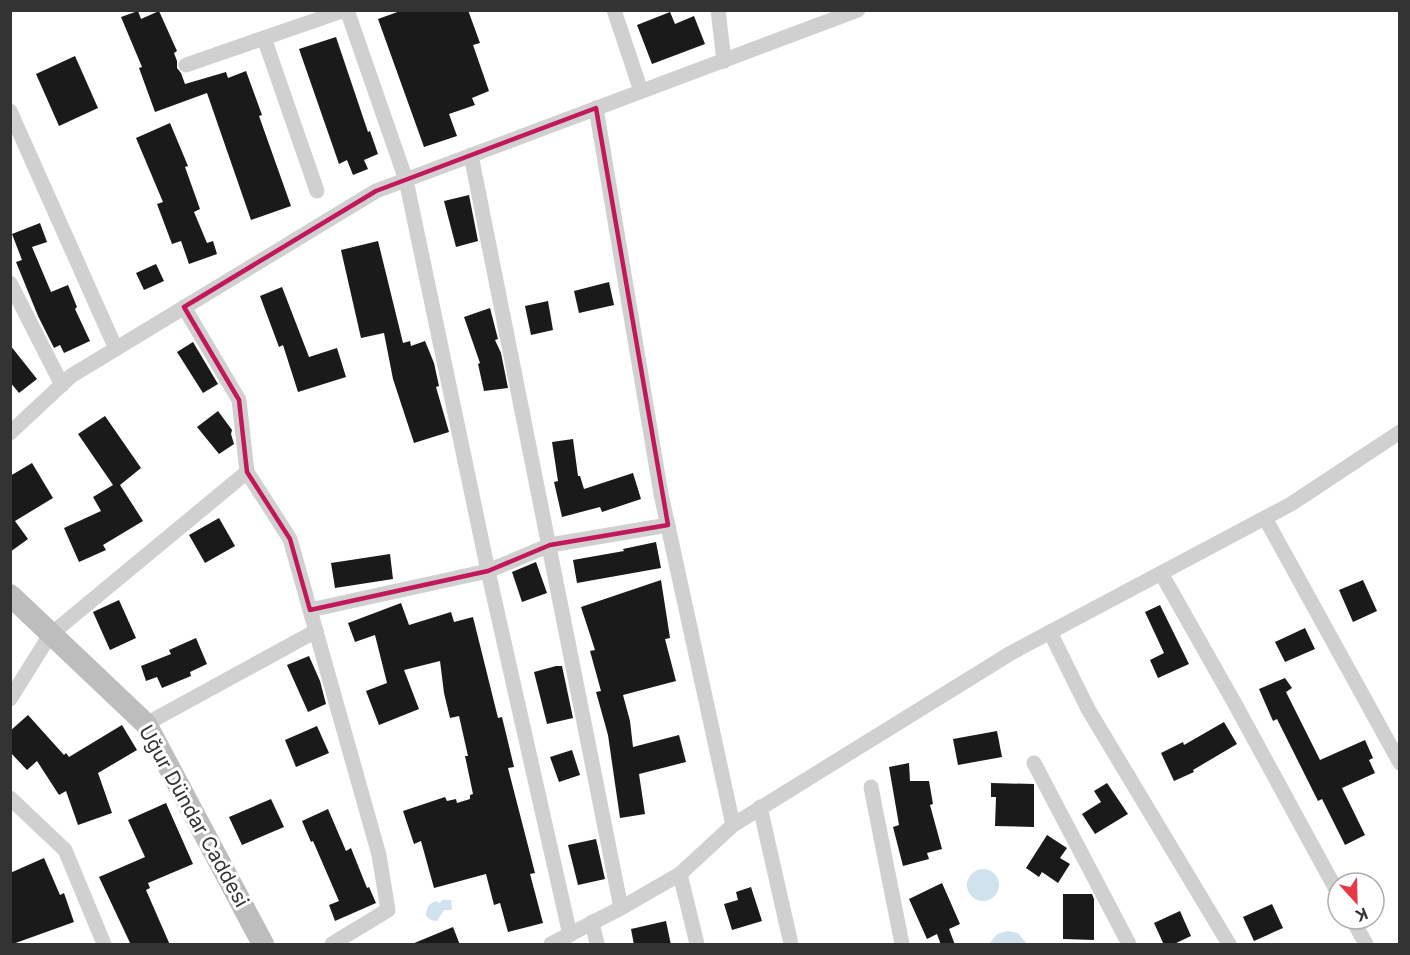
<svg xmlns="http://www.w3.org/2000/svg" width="1410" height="955" viewBox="0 0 1410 955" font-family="Inter,sans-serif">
<rect width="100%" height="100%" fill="#fff"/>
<g fill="#cfe2ee">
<circle cx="983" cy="885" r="16"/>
<path d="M 442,900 L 451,900 L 452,910 L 444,910 L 437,921 L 431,920 L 426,916 C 426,908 428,905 435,901 L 440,903 Z"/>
<path d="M 1008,931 L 1018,933 L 1027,944 L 989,944 L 997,934 Z"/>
</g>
<g fill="#1a1a1a">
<path d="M 403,10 L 468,10 L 480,43 L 473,45 L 489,91 L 472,98 L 475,105 L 449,114 L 457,136 L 424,147 L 378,19 Z"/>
<path d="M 138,11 L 141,19 L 159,11 L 177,51 L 174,53 L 177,61 L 177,68 L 181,73 L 185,84 L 226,72 L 228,78 L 246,71 L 262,115 L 259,116 L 291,206 L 251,220 L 207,93 L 155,112 L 139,68 L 142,67 L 121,17 Z"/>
<path d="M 670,12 L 675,24 L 694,16 L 705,44 L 652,64 L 637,25 Z"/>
<path d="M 336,37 L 368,132 L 370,131 L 378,154 L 364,160 L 368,169 L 353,175 L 347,160 L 339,164 L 299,49 Z"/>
<path d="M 75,56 L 98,108 L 59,126 L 36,74 Z"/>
<path d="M 170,123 L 188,166 L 185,167 L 200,209 L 194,212 L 207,243 L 213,241 L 217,254 L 189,264 L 181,241 L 172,244 L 157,204 L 163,202 L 136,138 Z"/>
<path d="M 469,195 L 478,241 L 456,247 L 444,201 Z"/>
<path d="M 40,223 L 47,242 L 32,247 L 51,292 L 68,285 L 77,307 L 75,309 L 90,341 L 64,353 L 60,345 L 54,348 L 38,316 L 16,262 L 22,260 L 12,234 Z"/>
<path d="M 378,241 L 403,343 L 410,341 L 411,346 L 425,341 L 434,363 L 439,386 L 436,387 L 449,432 L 414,443 L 393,379 L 384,333 L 361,338 L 341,250 Z"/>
<path d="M 156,264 L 164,281 L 144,290 L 136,273 Z"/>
<path d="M 609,282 L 614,305 L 579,313 L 574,291 Z"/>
<path d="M 282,287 L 309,357 L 337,348 L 346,377 L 298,392 L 283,345 L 279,347 L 260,296 Z"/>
<path d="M 548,301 L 553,330 L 531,335 L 525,306 Z"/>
<path d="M 490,308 L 498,339 L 495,340 L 501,353 L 508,388 L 484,391 L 478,364 L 480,363 L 464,317 Z"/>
<path d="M 193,342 L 218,384 L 203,393 L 177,352 Z"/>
<path d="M 10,345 L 37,379 L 19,393 L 10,382 Z"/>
<path d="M 218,411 L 232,430 L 231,434 L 234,444 L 219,454 L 197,427 Z"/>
<path d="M 105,416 L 141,468 L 120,485 L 143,521 L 103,545 L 106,550 L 79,562 L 64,528 L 101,511 L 93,497 L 113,485 L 78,434 Z"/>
<path d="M 573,439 L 578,476 L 580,476 L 584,489 L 633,473 L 641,499 L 602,512 L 600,507 L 562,517 L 554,482 L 558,481 L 552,442 Z"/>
<path d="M 32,463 L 53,498 L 15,521 L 28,539 L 10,552 L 10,476 Z"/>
<path d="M 219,518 L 235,546 L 205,563 L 189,535 Z"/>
<path d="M 656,542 L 661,568 L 577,583 L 573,560 L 624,551 L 623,549 Z"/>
<path d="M 390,554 L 393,579 L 335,588 L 331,563 Z"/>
<path d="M 536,562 L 547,593 L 522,602 L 512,572 Z"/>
<path d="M 661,580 L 670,638 L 665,639 L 676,681 L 623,695 L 630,721 L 633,747 L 679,735 L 686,762 L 639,774 L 645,814 L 620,818 L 608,735 L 596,692 L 601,691 L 590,651 L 595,650 L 581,607 Z"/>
<path d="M 1363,580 L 1377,611 L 1353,622 L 1339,590 Z"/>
<path d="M 119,600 L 136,638 L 110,650 L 93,612 Z"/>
<path d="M 401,603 L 409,625 L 451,612 L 454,622 L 473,617 L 498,718 L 502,717 L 514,767 L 508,768 L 535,873 L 530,874 L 543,923 L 508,932 L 500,903 L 494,905 L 486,874 L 434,888 L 421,841 L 414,844 L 403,811 L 445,797 L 447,801 L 456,799 L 457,803 L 470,799 L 470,795 L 473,794 L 465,756 L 468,756 L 459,716 L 450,718 L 444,693 L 440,661 L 404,670 L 419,709 L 379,725 L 366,691 L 387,683 L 375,635 L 355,642 L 348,623 Z"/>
<path d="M 1160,605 L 1189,664 L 1158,678 L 1150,660 L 1164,653 L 1145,612 Z"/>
<path d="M 1305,628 L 1315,649 L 1285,662 L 1275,642 Z"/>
<path d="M 196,638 L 207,664 L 190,672 L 191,676 L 162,688 L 157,677 L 146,681 L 141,666 L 171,654 L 169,650 Z"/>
<path d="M 309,656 L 320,681 L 326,704 L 308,712 L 287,665 Z"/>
<path d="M 556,666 L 562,666 L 573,718 L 547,724 L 534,672 Z"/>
<path d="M 1285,678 L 1292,688 L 1286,692 L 1320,760 L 1365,740 L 1373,758 L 1369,760 L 1375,773 L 1342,788 L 1365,835 L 1345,845 L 1322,799 L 1318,801 L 1277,719 L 1273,721 L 1259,689 Z"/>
<path d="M 28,715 L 64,755 L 66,753 L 69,757 L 122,725 L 137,750 L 98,773 L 112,813 L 78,825 L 66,791 L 59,795 L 37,761 L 27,770 L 10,752 L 10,731 Z"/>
<path d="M 1224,722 L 1237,744 L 1193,770 L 1194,772 L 1174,781 L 1161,753 L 1183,742 L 1184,745 Z"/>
<path d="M 317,726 L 329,753 L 296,767 L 285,740 Z"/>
<path d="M 997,731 L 1002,757 L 958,765 L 953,739 Z"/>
<path d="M 572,750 L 580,775 L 559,782 L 550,757 Z"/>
<path d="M 909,763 L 910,781 L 929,781 L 933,804 L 930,805 L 942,849 L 927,853 L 929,859 L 903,866 L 893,827 L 899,825 L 889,767 Z"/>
<path d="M 991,783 L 1034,784 L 1034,827 L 995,826 L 996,797 L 991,797 Z"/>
<path d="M 1107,783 L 1128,814 L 1095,834 L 1082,814 L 1101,802 L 1094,791 Z"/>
<path d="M 271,799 L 284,827 L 242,845 L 229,817 Z"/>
<path d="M 166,803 L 193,864 L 148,883 L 150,888 L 146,890 L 170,945 L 131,945 L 99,877 L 145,857 L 128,820 Z"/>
<path d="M 328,809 L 346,851 L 351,848 L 367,888 L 369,887 L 376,903 L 335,921 L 329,905 L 339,901 L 313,841 L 311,842 L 302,821 Z"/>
<path d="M 1047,835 L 1067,848 L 1060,858 L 1070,864 L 1058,883 L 1042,872 L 1039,877 L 1026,868 Z"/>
<path d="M 596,839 L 605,879 L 578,885 L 568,845 Z"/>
<path d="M 44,858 L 60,895 L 64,893 L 74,922 L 10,945 L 10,873 Z"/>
<path d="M 942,883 L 960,924 L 949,929 L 955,945 L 941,945 L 937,934 L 927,939 L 909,899 Z"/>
<path d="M 751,887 L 762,921 L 732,930 L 724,904 L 738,900 L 736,892 Z"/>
<path d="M 1063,894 L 1092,894 L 1094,899 L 1094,940 L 1063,939 Z"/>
<path d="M 1272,904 L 1283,928 L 1254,941 L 1243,917 Z"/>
<path d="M 1180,911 L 1191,936 L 1172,945 L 1164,945 L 1154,923 Z"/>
<path d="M 666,921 L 671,945 L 634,945 L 631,929 Z"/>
<path d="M 453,927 L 460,945 L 412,945 L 412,944 Z"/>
</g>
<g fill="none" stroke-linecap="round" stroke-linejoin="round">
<g stroke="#d0d0d0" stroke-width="15">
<path d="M 347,10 L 406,180 L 488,571 L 570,935"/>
<path d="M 614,10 L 641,91"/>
<path d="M 718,10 L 724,61"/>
<path d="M 264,38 L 317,191"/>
<path d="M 186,65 L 345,10"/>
<path d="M 596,108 L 661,494 L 733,825"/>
<path d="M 10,111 L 116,349"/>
<path d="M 471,155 L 621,908"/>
<path d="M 10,283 L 62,385"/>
<path d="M 184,307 L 239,400 L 247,472 L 290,539 L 379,855 L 388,910 L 332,944"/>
<path d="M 10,433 L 71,376 L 376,191 L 858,10"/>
<path d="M 1265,518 L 1400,763"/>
<path d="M 1161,573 L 1235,704 L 1338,893"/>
<path d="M 310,610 L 488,571 L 550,545 L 668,525"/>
<path d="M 1050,632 L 1088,709 L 1229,944"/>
<path d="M 10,699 L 50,635 L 247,472"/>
<path d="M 146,724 L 316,631"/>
<path d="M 1034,763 L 1129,944"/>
<path d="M 871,787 L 902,944"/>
<path d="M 10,798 L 65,850 L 104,944"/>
<path d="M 760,807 L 791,944"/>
<path d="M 680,874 L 697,944"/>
<path d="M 1352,919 L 1366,944"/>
<path d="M 592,922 L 597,944"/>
<path d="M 551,944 L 621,908 L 680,874 L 733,825 L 1011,653 L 1291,504 L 1400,432"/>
</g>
<path stroke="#bdbdbd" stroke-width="22" d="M 10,595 L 146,724 L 263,944"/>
</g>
<path fill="none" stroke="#c2185b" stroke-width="4.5" stroke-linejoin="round" d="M 596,108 L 668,525 L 550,545 L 488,571 L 310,610 L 290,539 L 247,472 L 239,400 L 184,307 L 376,191 Z"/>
<g text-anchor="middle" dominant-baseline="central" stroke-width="6" stroke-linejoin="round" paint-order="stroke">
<g font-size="20" fill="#333" stroke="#fff">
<text transform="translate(194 816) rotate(61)">Uğur Dündar Caddesi</text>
</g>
</g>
<rect width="1410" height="955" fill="none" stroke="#333333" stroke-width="24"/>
<g transform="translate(1356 901) rotate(158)"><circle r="28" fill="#ffffff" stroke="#adadad" stroke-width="1.5"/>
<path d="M0-4.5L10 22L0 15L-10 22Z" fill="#e63946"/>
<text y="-9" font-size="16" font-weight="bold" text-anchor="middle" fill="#333333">K</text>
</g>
</svg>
